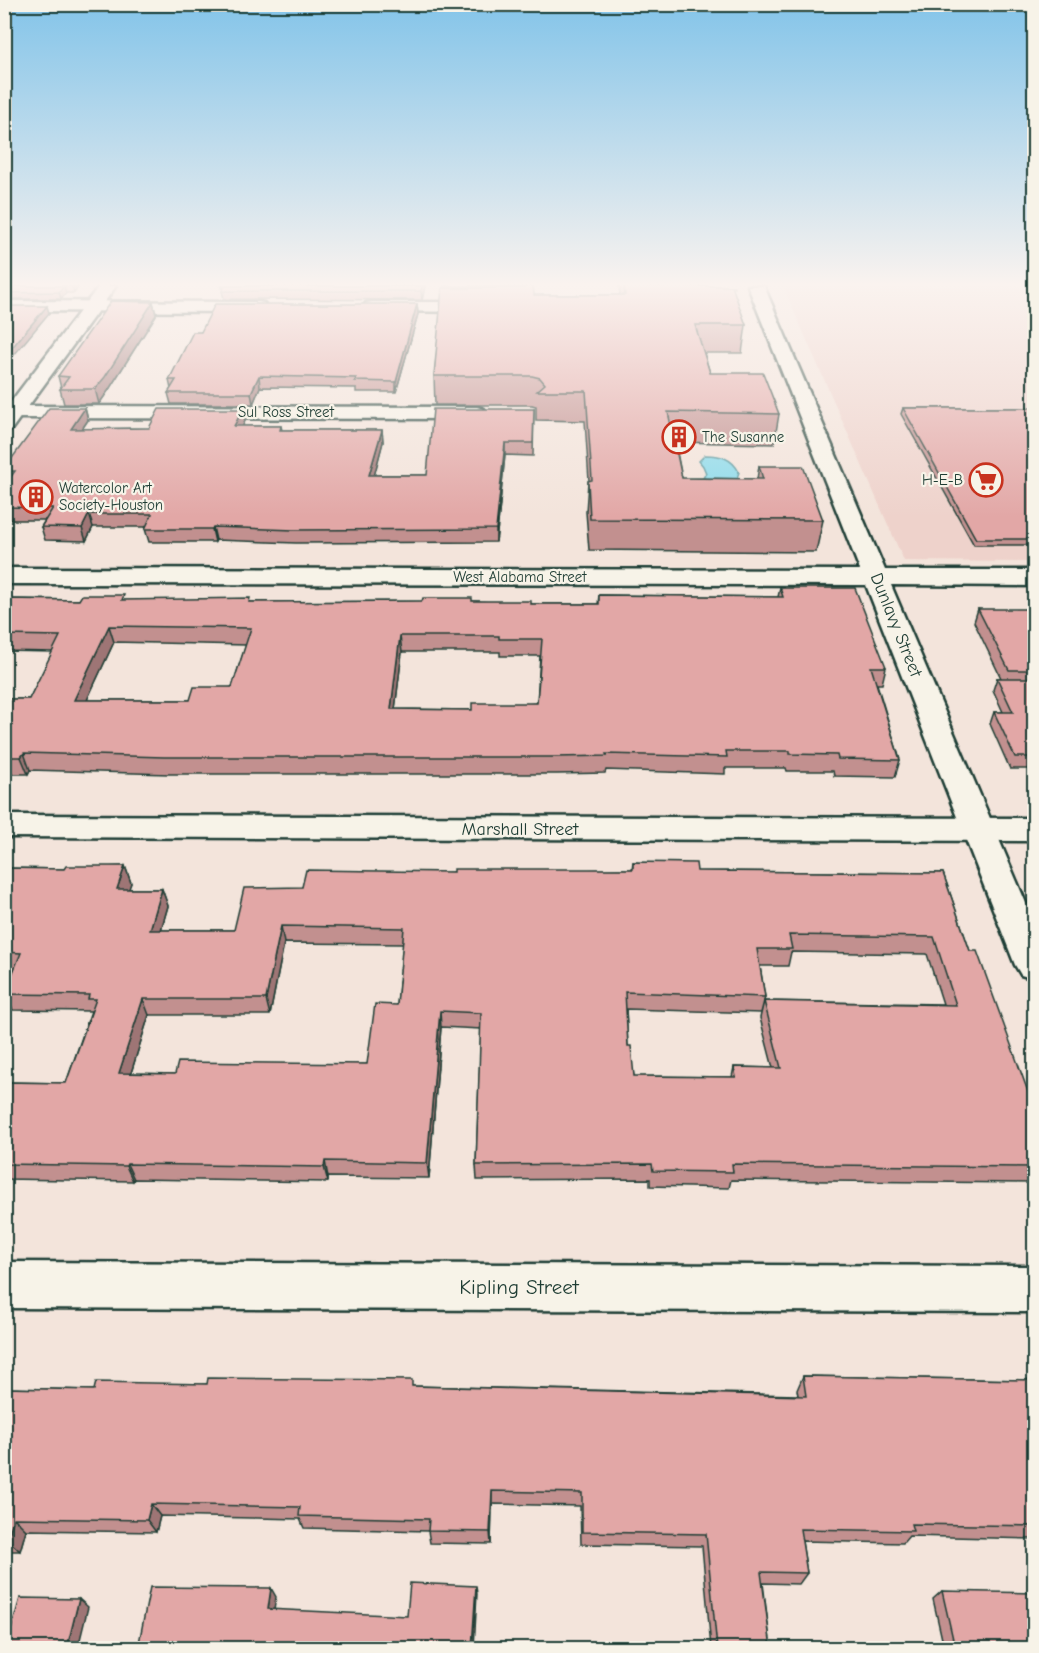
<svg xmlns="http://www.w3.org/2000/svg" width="1039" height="1653" viewBox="0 0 1039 1653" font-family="'Comic Neue',sans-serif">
<rect width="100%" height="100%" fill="#f3e4db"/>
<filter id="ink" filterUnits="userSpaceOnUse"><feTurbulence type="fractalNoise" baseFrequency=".0167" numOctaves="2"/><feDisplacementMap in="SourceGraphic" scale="12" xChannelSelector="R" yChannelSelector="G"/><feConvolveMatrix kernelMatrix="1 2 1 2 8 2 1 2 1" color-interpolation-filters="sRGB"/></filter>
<g filter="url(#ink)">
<path fill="#eed2cb" d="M 783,286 L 1034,286 L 1034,562 L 904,561 Z"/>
<path fill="#8ddbeb" stroke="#619ca2" stroke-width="1.5" d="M 705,455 C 720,455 732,458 739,472 L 737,478 C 726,485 715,484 703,478 L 706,473 L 703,466 L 699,461 Z"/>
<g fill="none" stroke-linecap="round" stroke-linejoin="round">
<g stroke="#1f3d34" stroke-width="5">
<g id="minor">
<path d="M 4,301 L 258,302 L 264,303 L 267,307 L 264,311 L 258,312 L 4,311 Z"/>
<path d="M 372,302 L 486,302 L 492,303 L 495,307 L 492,311 L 486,312 L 366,311 L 363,307 L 366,303 Z"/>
<path d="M 4,406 L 477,407 L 484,409 L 487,413 L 484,417 L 477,419 L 4,418 Z"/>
<path d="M 4,815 L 1034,818 L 1034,841 L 4,837 Z"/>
<path d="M 4,1262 L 1034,1266 L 1034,1312 L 4,1308 Z"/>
</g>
</g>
<g stroke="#1f3d34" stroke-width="5">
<g id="tertiary">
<path d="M 99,286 L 116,286 L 11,430 L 4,432 L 4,411 Z"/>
<path d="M 748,286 L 764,286 L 885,570 L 1034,570 L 1034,586 L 891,585 L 1034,922 L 1034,979 L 1021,975 L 1015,965 L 866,585 L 4,584 L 4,568 L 860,570 Z"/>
</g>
</g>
<use href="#minor" fill="#f7f3e8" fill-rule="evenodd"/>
<use href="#tertiary" fill="#f7f3e8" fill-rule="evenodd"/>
</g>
<g fill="#c2908f" stroke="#1f3d34" stroke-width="1.5" fill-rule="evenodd">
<path d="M 4,286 L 79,286 L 74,293 L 66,293 L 61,299 L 4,299 Z"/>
<path d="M 221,286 L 425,286 L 422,300 L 224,299 L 222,291 L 224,288 L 222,288 Z"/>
<path d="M 444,286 L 533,286 L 534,295 L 620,295 L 619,286 L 734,286 L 733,291 L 746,325 L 742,353 L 704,353 L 710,373 L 779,414 L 774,444 L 675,442 L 682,478 L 757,479 L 759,466 L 823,520 L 816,552 L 589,550 L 586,512 L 588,481 L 589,481 L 585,421 L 536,420 L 536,406 L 532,405 L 435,405 L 434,376 Z"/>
<path d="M 153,302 L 156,315 L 108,391 L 99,404 L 64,404 L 60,389 L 61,388 L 58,376 Z"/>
<path d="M 417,304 L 418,314 L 396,392 L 356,392 L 356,388 L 260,387 L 253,404 L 171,404 L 168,393 L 171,389 L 169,380 L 201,332 Z"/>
<path d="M 85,408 L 88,420 L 82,429 L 149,428 L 245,421 L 242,426 L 281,426 L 282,430 L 382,430 L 383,442 L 374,475 L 427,475 L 534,409 L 533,456 L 505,455 L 496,542 L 296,543 L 216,540 L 215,542 L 149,542 L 145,529 L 146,527 L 93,527 L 86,541 L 45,540 L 41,527 L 45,520 L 4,520 L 4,486 L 7,483 L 4,475 L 4,469 Z"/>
<path d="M 903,408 L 1035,408 L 1035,545 L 974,545 L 901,414 Z"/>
<path d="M 780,588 L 886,667 L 882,684 L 877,684 L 900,760 L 895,777 L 834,776 L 833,771 L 787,771 L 786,768 L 725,768 L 725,774 L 606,770 L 605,773 L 556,774 L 169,774 L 30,770 L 28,774 L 4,774 L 4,699 L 29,699 L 53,652 L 4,651 L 4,599 L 251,602 L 472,601 L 531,604 L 598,604 L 599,595 L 778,597 ZM 114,642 L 246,645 L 232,687 L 190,700 L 87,700 ZM 402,652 L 500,652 L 500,656 L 540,656 L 537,703 L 472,710 L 395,709 Z"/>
<path d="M 978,609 L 1035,623 L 1035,769 L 1010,769 L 990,724 L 994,712 L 1003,712 L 993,690 L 997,678 L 1001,678 L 974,622 Z"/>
<path d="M 633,862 L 697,871 L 943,873 L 970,951 L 1035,1111 L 1035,1183 L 731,1180 L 729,1188 L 650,1186 L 650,1179 L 477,1180 L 476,1165 L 481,1029 L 441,1027 L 429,1178 L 328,1177 L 328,1182 L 134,1179 L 133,1181 L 4,1179 L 4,1082 L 66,1083 L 91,1011 L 13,1010 L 4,994 L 15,969 L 4,969 L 4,868 L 64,869 L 125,866 L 131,883 L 128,889 L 162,889 L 168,906 L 161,930 L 234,930 L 302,887 L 454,872 L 632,869 ZM 284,943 L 403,944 L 397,1005 L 367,1064 L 175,1074 L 131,1073 L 149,1015 L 270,1015 ZM 791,952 L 927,954 L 943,1004 L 764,1001 L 760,1018 L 773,1068 L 734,1067 L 732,1077 L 634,1076 L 628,1046 L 626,1009 L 761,1013 L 765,997 L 760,966 L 788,966 Z"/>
<path d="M 803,1376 L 1027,1380 L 1031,1376 L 1035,1376 L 1035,1539 L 909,1536 L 903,1543 L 802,1541 L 807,1573 L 799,1584 L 763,1583 L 771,1648 L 711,1648 L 702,1546 L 581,1544 L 580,1506 L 492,1504 L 491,1544 L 430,1543 L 428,1531 L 304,1528 L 300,1519 L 160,1516 L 156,1532 L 26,1530 L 20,1551 L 4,1551 L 4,1388 L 94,1390 L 207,1384 L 413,1386 L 798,1395 L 797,1390 Z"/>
<path d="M 942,1591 L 1035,1648 L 944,1648 L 933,1599 Z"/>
</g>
<g fill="#9e7574" stroke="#1f3d34" stroke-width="1.5">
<path d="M 64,286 L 66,293 L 61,299 L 59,292 Z"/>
<path d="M 72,286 L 79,286 L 74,293 Z"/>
<path d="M 422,286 L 425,286 L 422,300 L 421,291 Z"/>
<path d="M 153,302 L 156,315 L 108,391 L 99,404 L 95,389 Z"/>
<path d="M 417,304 L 418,314 L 396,392 L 396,382 Z"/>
<path d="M 47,306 L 49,313 L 4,367 L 4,357 Z"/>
<path d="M 259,376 L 260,387 L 253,404 L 251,393 Z"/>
<path d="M 85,408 L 88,420 L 74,441 L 71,429 Z"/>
<path d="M 243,409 L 245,421 L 237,438 L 234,426 Z"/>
<path d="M 382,430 L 383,442 L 371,488 L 369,475 Z"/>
<path d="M 505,443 L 505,455 L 496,542 L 496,529 Z"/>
<path d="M 89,514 L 93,527 L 86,541 L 82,528 Z"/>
<path d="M 213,527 L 216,540 L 215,542 L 212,529 Z"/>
<path d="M 109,626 L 114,642 L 79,717 L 74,700 Z"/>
<path d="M 400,636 L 402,652 L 393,726 L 391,709 Z"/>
<path d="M 24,753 L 30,770 L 28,774 L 21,757 Z"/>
<path d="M 125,866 L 131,883 L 123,906 L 117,889 Z"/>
<path d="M 162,889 L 168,906 L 156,947 L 150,930 Z"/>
<path d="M 281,926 L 284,943 L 270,1015 L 266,999 Z"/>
<path d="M 143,999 L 149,1015 L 126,1089 L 119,1073 Z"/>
<path d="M 440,1011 L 441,1027 L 429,1178 L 427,1163 Z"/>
<path d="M 325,1161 L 328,1177 L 328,1182 L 324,1167 Z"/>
<path d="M 127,1164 L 134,1179 L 133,1181 L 126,1166 Z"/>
<path d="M 492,1491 L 492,1504 L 491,1544 L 490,1532 Z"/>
<path d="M 151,1504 L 160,1516 L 156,1532 L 147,1520 Z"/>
<path d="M 14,1518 L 26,1530 L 20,1551 L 7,1539 Z"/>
<path d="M 476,1586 L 477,1594 L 474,1648 L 472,1648 Z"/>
<path d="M 271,1588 L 276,1597 L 273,1617 L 268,1609 Z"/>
<path d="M 79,1599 L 88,1607 L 78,1648 L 67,1648 Z"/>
</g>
<g fill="#e2a7a6" stroke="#1f3d34" stroke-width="1.5" fill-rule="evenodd">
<path d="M 4,286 L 64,286 L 59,292 L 4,293 Z"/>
<path d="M 225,286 L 422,286 L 421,291 L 222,291 Z"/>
<path d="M 529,286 L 533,286 L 534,295 L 625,295 L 624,286 L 732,286 L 746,325 L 695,325 L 710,373 L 763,373 L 779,414 L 668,412 L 682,478 L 763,479 L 759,466 L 803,466 L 823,520 L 590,519 L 588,481 L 592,480 L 586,391 L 537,391 L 545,384 L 540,378 L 532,376 L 434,376 L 442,288 L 524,288 Z"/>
<path d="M 111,301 L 153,302 L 105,377 L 95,389 L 60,389 L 69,377 L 58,376 Z"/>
<path d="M 215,304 L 417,304 L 396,382 L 355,381 L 356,378 L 259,376 L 251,393 L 168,393 L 176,380 L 169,380 L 193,332 L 201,332 Z"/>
<path d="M 4,306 L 47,306 L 4,357 Z"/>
<path d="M 49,408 L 85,408 L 71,429 L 149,428 L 159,409 L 243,409 L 234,426 L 281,426 L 280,430 L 382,430 L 369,475 L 427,475 L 433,409 L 534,409 L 533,443 L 505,443 L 496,529 L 294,530 L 213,527 L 212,529 L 145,529 L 152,514 L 89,514 L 82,528 L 41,527 L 53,508 L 4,507 L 4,486 L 15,471 L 4,471 L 4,469 Z"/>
<path d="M 903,408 L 1035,408 L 1035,539 L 976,539 Z"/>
<path d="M 780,588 L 855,588 L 886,667 L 871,667 L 900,760 L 838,759 L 837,755 L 790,754 L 790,751 L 726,751 L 727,757 L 606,754 L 607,756 L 556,757 L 164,757 L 24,753 L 21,757 L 4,757 L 4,699 L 29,699 L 60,636 L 4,635 L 4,599 L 79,600 L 82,595 L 124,595 L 122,600 L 250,598 L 249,602 L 422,601 L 423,598 L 472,598 L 472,601 L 531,601 L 531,604 L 599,604 L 599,595 L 783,597 ZM 109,626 L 251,628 L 232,687 L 194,687 L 190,700 L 74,700 ZM 400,636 L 499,636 L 499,639 L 542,639 L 537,703 L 472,703 L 472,710 L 391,709 Z"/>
<path d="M 978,609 L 1027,609 L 1035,623 L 1035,670 L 1009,670 Z"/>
<path d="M 997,678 L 1032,678 L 1035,683 L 1035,757 L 1015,757 L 994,712 L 1013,712 Z"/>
<path d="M 633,862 L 696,863 L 697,871 L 943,873 L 970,951 L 977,951 L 1035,1111 L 1035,1167 L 732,1164 L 733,1172 L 653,1171 L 652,1164 L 476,1165 L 481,1013 L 440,1011 L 427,1163 L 325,1161 L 324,1167 L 127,1164 L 126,1166 L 4,1164 L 4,1082 L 66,1083 L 96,999 L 88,999 L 89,995 L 4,994 L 21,953 L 4,952 L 4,868 L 64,869 L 66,866 L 125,866 L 117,889 L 162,889 L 150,930 L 234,930 L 244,888 L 302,887 L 306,870 L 454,872 L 454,869 L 633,869 ZM 281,926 L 404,928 L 397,1005 L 375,1004 L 367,1064 L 178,1062 L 175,1074 L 119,1073 L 143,999 L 266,999 ZM 789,935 L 934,937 L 956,1005 L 764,1001 L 781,1068 L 734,1067 L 736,1077 L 634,1076 L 631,1046 L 628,1046 L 625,992 L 765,997 L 757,949 L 792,949 Z"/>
<path d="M 803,1376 L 1032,1380 L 1031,1376 L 1035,1376 L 1035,1526 L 911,1524 L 913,1531 L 800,1529 L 807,1573 L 761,1572 L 771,1648 L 717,1648 L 706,1534 L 582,1532 L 582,1493 L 492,1491 L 490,1532 L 428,1531 L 429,1519 L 299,1516 L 300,1507 L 151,1504 L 147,1520 L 14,1518 L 7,1539 L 4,1539 L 4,1388 L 94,1390 L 96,1382 L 207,1384 L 208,1378 L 412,1380 L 412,1386 L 806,1396 Z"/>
<path d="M 410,1583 L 476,1586 L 472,1648 L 138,1648 L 150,1587 L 271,1588 L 268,1609 L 407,1616 Z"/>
<path d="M 942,1591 L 1035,1593 L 1035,1648 L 955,1648 Z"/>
<path d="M 20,1598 L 79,1599 L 67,1648 L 6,1648 Z"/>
</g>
</g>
<linearGradient id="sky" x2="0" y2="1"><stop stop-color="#83c4e9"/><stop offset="0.55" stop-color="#faf3ef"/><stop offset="1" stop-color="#faf3ef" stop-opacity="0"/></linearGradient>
<rect width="1039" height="517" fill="url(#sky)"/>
<defs>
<g id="building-ring" transform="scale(1.725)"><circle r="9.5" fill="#f7f3e8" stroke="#c8321e" stroke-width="1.5"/><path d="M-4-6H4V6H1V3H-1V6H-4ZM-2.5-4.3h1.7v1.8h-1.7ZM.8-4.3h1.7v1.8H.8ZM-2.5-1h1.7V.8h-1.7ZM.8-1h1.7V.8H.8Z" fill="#c8321e"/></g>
<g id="supermarket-ring" transform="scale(1.725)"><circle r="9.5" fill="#f7f3e8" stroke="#c8321e" stroke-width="1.5"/><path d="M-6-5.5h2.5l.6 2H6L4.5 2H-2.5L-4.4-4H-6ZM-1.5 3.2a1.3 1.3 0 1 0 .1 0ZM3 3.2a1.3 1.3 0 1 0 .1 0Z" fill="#c8321e"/></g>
</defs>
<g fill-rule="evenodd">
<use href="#building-ring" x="679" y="437"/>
<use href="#supermarket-ring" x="986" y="480"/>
<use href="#building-ring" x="36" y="497"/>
</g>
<g text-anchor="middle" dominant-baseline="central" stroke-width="4.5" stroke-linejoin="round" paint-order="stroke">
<g font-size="15" fill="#1f3d34" stroke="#f7f3e8">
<text x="286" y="412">Sul Ross Street</text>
<text x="520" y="577">West Alabama Street</text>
</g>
<g font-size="15" fill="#1f3d34" stroke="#f7f3e8" text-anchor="start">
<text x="702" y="437">The Susanne</text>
<text x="963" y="480" text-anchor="end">H-E-B</text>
<text x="59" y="488">Watercolor Art<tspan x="59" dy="17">Society-Houston</tspan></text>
</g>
<g font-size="18" fill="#1f3d34" stroke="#f7f3e8">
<text transform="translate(896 625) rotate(68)">Dunlavy Street</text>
<text x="520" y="829">Marshall Street</text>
</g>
<g font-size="21" fill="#1f3d34" stroke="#f7f3e8">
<text x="519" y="1287">Kipling Street</text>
</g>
</g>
<rect width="1039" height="1653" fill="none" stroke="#f7f3e8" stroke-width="24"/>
<rect x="12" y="12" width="1015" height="1629" fill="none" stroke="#1f3d34" stroke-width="2" filter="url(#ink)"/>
</svg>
